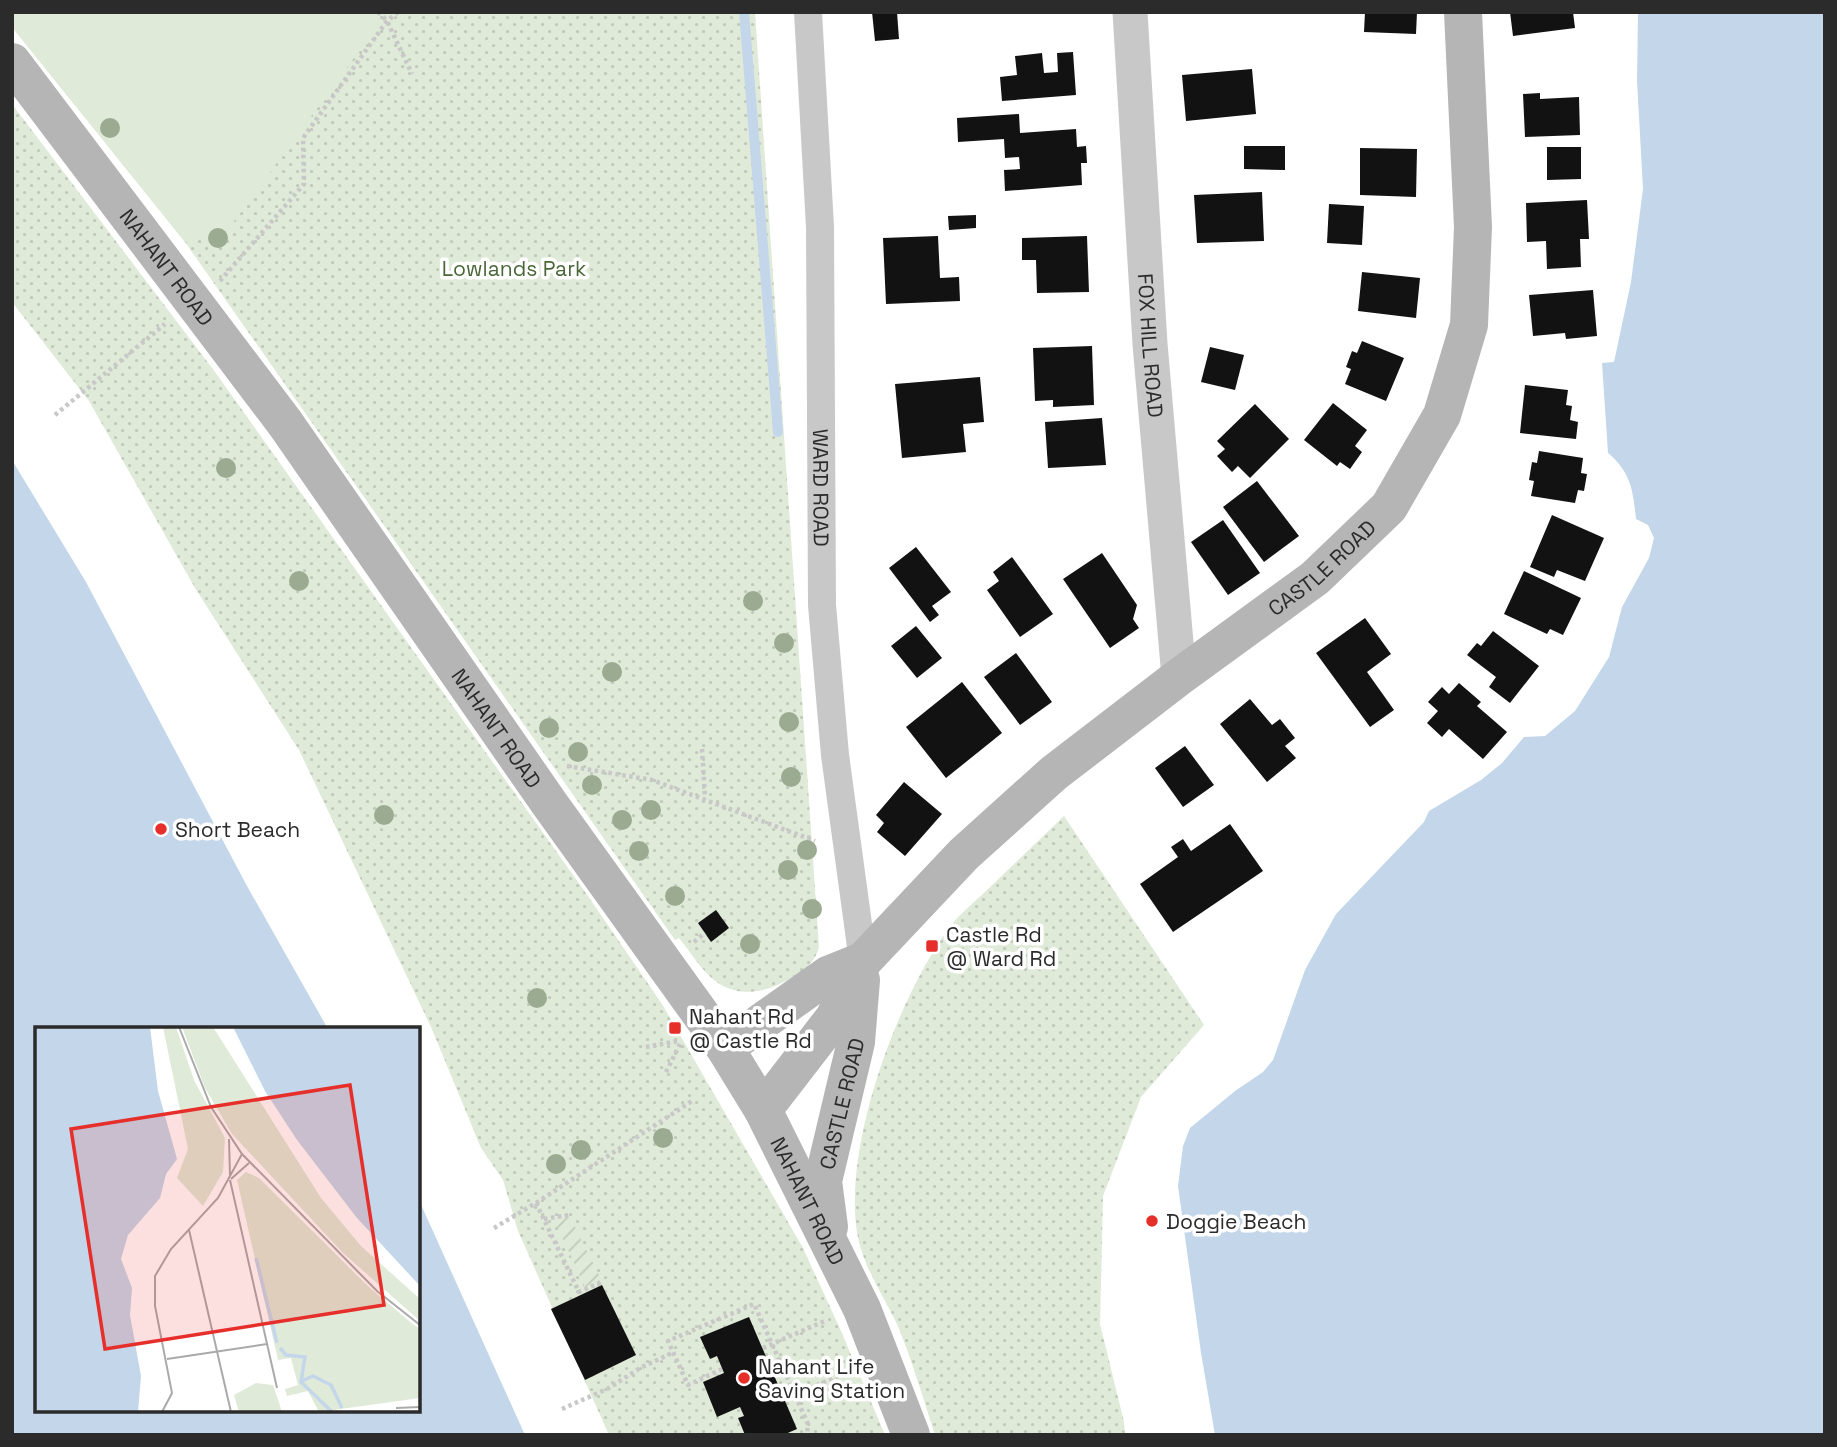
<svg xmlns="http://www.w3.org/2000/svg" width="1837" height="1447" viewBox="0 0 1837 1447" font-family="'Space Grotesk',sans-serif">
<defs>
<pattern id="park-dots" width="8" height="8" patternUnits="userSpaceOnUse" patternTransform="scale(1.75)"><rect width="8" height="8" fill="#e0ead8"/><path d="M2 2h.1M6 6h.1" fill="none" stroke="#c0c9ba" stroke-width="1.8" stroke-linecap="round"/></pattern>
<pattern id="garden-furrows" width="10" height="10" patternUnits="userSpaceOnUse" patternTransform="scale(1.75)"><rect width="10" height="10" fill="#e0ead8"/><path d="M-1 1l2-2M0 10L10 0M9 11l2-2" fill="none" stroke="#c0c9ba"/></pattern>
</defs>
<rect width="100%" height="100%" fill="#fff"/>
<g fill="url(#park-dots)">
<path d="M 12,12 L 755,12 L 819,947 C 815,964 801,973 786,981 C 763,993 737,998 714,980 C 702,971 689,950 679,938 L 675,940 L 185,242 L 12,27 Z"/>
<path d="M 12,104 L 215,372 L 588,896 L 662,1004 L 803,1248 L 841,1331 L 885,1435 L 609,1435 L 518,1231 L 503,1180 L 481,1148 L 431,1027 L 299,750 L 195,588 L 89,401 L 12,302 Z"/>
<path d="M 1064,816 L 1204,1025 L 1141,1097 L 1103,1196 L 1100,1324 L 1124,1422 L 1125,1435 L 935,1435 C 923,1398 912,1360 897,1324 C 883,1295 862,1265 857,1232 C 843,1144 899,992 953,923 C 963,911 976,901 987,890 C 1013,865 1038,841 1064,816 Z"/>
</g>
<path fill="url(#garden-furrows)" d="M 570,1217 L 601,1279 L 585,1287 L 554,1219 Z"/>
<path fill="#e0ead8" d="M 12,12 L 376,12 L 376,28 L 224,235 L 185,242 L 12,27 Z"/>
<g fill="#c4d7ea">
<path d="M 1638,12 L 1825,12 L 1825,1435 L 1215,1435 L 1201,1353 L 1178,1186 L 1183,1146 L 1190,1128 L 1235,1091 L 1263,1072 L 1273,1060 L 1305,970 L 1336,914 L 1424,822 L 1429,811 L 1481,780 L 1502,763 L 1524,737 L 1545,736 L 1575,711 L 1609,657 L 1622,607 L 1649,558 L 1654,538 L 1648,525 L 1636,519 C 1633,490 1631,473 1608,453 L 1602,363 L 1614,362 L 1631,282 L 1643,189 L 1637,81 Z"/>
<path d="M 12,460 L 86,582 L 247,886 L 328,1029 L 37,1029 L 37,1410 L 418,1410 L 418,1198 L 525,1435 L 12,1435 Z"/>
</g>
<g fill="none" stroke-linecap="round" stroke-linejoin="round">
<path stroke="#c4d7ea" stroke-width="10" d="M 744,12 L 778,432"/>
</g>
<g fill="#121212">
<path d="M 872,12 L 897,12 L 899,39 L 875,41 Z"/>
<path d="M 1365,12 L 1417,12 L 1416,34 L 1364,32 Z"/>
<path d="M 1510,12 L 1573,12 L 1575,28 L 1513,36 Z"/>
<path d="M 1073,52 L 1076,95 L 1002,101 L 1000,77 L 1017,75 L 1015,56 L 1042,53 L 1044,73 L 1058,72 L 1057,53 Z"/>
<path d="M 1252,69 L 1256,114 L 1186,121 L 1182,75 Z"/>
<path d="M 1540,93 L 1540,99 L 1579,97 L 1580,135 L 1525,137 L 1523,94 Z"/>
<path d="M 1019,114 L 1020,133 L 1076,129 L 1077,147 L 1086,146 L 1087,163 L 1081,163 L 1082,185 L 1005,191 L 1004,170 L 1020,169 L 1019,157 L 1005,158 L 1004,139 L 958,142 L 957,118 Z"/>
<path d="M 1244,146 L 1285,146 L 1285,170 L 1244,169 Z"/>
<path d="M 1547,147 L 1581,147 L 1581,179 L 1547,180 Z"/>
<path d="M 1360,148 L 1417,149 L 1416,197 L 1360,195 Z"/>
<path d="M 1262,192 L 1264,241 L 1197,243 L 1194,195 Z"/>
<path d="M 1587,200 L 1589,239 L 1580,239 L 1581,267 L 1547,269 L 1546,241 L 1527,242 L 1526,203 Z"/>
<path d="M 1329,204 L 1364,206 L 1362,245 L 1327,243 Z"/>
<path d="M 976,215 L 976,228 L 949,230 L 948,216 Z"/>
<path d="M 938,236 L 940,278 L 959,277 L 960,301 L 886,304 L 883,238 Z"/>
<path d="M 1087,236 L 1089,292 L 1037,293 L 1036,260 L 1022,260 L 1022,238 Z"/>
<path d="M 1362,272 L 1420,278 L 1416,318 L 1358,311 Z"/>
<path d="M 1593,290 L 1597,336 L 1566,339 L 1565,333 L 1533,336 L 1529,295 Z"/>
<path d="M 1362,341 L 1404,358 L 1386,401 L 1345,384 L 1351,369 L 1346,367 L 1352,351 L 1357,353 Z"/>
<path d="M 1092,346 L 1094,405 L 1053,407 L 1053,400 L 1035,401 L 1033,348 Z"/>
<path d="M 1210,347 L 1244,355 L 1235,390 L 1201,382 Z"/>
<path d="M 980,377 L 984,422 L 963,424 L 966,452 L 902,458 L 895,384 Z"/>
<path d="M 1525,385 L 1568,390 L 1566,405 L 1572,406 L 1570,420 L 1578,422 L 1576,439 L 1520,433 Z"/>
<path d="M 1333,403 L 1367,430 L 1355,446 L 1362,452 L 1350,469 L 1340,462 L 1337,466 L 1304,440 Z"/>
<path d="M 1255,404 L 1289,439 L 1250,478 L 1238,466 L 1232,472 L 1217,456 L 1225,449 L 1217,441 Z"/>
<path d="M 1102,418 L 1106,465 L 1048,468 L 1045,422 Z"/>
<path d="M 1539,451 L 1583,458 L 1581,473 L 1587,474 L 1584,491 L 1578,490 L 1575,503 L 1531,496 L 1534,481 L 1529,480 L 1532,462 L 1537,463 Z"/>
<path d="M 1257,481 L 1299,536 L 1264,562 L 1223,507 Z"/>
<path d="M 1552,515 L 1604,538 L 1585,581 L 1557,570 L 1554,577 L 1530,567 Z"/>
<path d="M 1223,520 L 1260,573 L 1228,595 L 1191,542 Z"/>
<path d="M 916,547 L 951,592 L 932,606 L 939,615 L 930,622 L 889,568 Z"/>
<path d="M 1102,553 L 1137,605 L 1133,619 L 1139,628 L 1110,648 L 1063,579 Z"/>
<path d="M 1012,557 L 1053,614 L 1020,637 L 987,590 L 999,581 L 993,572 Z"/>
<path d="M 1524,571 L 1581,598 L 1563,635 L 1550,629 L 1547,634 L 1504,614 Z"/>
<path d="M 1365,618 L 1391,654 L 1367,672 L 1394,710 L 1370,727 L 1316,653 Z"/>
<path d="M 916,626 L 942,658 L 917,678 L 891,646 Z"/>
<path d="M 1493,631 L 1539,666 L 1510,703 L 1489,687 L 1496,677 L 1467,655 L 1477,643 L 1481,646 Z"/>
<path d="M 1016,653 L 1052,702 L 1020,725 L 984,677 Z"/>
<path d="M 962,682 L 1002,733 L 946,778 L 906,727 Z"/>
<path d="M 1459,683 L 1481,702 L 1477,706 L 1507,732 L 1483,759 L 1449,729 L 1442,737 L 1427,723 L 1438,711 L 1428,702 L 1442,687 L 1449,694 Z"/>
<path d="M 1250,699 L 1272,725 L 1280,719 L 1295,738 L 1285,746 L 1296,758 L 1267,782 L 1220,724 Z"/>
<path d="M 1185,746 L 1214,785 L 1183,807 L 1155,768 Z"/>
<path d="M 904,782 L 942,814 L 905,856 L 877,832 L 884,823 L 876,815 Z"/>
<path d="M 1230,824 L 1263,871 L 1173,932 L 1140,884 L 1178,857 L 1171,847 L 1183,839 L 1191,851 Z"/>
<path d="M 716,910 L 729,928 L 711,942 L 698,923 Z"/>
<path d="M 602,1285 L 636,1355 L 585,1380 L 551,1309 Z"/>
<path d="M 749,1317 L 797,1429 L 783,1435 L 745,1435 L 738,1418 L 744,1416 L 740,1407 L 717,1417 L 703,1382 L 724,1373 L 717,1356 L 710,1359 L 700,1337 Z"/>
</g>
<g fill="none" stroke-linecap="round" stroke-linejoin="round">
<g stroke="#c8c8c8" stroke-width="4.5" stroke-dasharray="3.5 3.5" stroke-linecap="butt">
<path d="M 378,12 L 387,21 L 412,74"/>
<path d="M 220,281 L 304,184 L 303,138 L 387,21 L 398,12"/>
<path d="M 55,415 L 165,324"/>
<path d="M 702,749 L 705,798"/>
<path d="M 567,766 L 652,780 L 815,841"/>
<path d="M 694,942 L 705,933"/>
<path d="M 646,1047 L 678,1041"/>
<path d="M 666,1072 L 680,1044"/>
<path d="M 536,1203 L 579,1292 L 601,1282"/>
<path d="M 544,1219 L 569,1215"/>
<path d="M 494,1228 L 536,1203 L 692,1101"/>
<path d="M 763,1348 L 827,1320"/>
<path d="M 722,1369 L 688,1385 L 668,1341 L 754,1304 L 808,1424 L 807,1435"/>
<path d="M 784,1399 L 850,1371"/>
<path d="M 562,1409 L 609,1388 L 640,1368 L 674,1352"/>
</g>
<path stroke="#c8c8c8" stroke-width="28" id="s1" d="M 808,12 L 820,227 L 822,605 L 835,755 L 863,961"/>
<path stroke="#c8c8c8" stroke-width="35" id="s2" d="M 1130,12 L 1150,344 L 1179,677"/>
<g stroke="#b5b5b5" stroke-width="38">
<path id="s3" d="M 12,62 L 285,423 L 549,803 L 725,1048 L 763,1110 L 862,1309 L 911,1435"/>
<path d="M 725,1048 L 828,975 L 863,961"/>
<path id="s4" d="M 763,1110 L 834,1018 L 863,961 L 964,854 L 1054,773 L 1179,677 L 1315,578 L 1389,507 L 1442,415 L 1469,325 L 1473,227 L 1463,12"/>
<path id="s5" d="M 829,1227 L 823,1181 L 856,1042 L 861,980"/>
</g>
</g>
<g fill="#9bab92">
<circle cx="110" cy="128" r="10"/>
<circle cx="218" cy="238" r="10"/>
<circle cx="226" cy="468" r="10"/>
<circle cx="299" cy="581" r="10"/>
<circle cx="753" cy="601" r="10"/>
<circle cx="784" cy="643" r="10"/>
<circle cx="612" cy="672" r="10"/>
<circle cx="789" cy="722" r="10"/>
<circle cx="549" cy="728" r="10"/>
<circle cx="578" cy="752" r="10"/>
<circle cx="791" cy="777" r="10"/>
<circle cx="592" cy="785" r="10"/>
<circle cx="651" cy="810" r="10"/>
<circle cx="384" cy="815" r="10"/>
<circle cx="622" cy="820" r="10"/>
<circle cx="807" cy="850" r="10"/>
<circle cx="639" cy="851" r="10"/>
<circle cx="788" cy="870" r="10"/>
<circle cx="675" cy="896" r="10"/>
<circle cx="812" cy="909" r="10"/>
<circle cx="750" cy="944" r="10"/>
<circle cx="537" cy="998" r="10"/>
<circle cx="663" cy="1138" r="10"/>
<circle cx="581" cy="1150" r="10"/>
<circle cx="556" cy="1164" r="10"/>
</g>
<g fill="#e62e2a" stroke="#fff" stroke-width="2.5">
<circle cx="161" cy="829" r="7"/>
<rect x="925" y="939" width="14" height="14" rx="3.5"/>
<rect x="668" y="1021" width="14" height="14" rx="3.5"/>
<circle cx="1152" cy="1221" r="7"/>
<circle cx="744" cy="1378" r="7"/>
</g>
<g text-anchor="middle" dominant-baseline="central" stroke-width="7" stroke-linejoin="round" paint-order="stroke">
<g font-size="21" fill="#2b2b2b" stroke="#fff">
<text stroke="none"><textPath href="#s3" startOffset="257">NAHANT ROAD</textPath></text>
<text stroke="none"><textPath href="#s2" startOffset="334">FOX HILL ROAD</textPath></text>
<text stroke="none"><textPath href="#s1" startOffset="476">WARD ROAD</textPath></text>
<text stroke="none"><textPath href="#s4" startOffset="786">CASTLE ROAD</textPath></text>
<text stroke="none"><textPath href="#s3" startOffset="824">NAHANT ROAD</textPath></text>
<text stroke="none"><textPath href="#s5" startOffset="126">CASTLE ROAD</textPath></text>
<text stroke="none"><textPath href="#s3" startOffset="1391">NAHANT ROAD</textPath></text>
</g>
<g font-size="21" fill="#4a6739" stroke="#fff">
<text x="514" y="268">Lowlands Park</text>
</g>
<g font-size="21" fill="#2b2b2b" stroke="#fff" text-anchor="start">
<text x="175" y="829">Short Beach</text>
<text x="946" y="934">Castle Rd<tspan x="946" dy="24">@ Ward Rd</tspan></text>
<text x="689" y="1016">Nahant Rd<tspan x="689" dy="24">@ Castle Rd</tspan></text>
<text x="1166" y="1221">Doggie Beach</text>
<text x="758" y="1366">Nahant Life<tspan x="758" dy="24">Saving Station</tspan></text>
</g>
</g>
<g transform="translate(35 1027)">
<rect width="385" height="385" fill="#fff"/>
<path d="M 221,356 L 238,358 L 247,385 L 204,385 L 199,368 Z" fill="#e0ead8"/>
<path d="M 128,0 L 141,0 L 159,53 L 190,111 L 188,145 L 168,179 L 142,151 L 153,122 ZM 147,0 L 178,0 L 286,171 L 326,219 L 385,272 L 385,294 L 308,226 L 197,107 L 170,61 ZM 211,145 L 224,151 L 358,284 L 385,302 L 385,371 L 284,385 L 273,364 L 252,369 L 250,362 L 263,358 L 256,331 L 243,333 L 202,153 Z" fill="#e0ead8"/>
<path d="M 316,245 L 380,299 L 380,345 L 368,357 L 320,361 L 308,354 L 296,337 L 297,316 L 287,310 L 292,282 L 310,247 Z" fill="#e0ead8"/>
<path d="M 0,0 L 115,0 L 123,64 L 142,132 L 131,147 L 125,171 L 93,208 L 86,232 L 97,261 L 95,288 L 106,349 L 103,385 L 0,385 ZM 198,0 L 385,0 L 385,259 L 322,191 L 262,113 L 230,64 Z" fill="#c4d7ea"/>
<path fill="none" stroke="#c4d7ea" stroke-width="3.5" d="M 221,231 L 242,316M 245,321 L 251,328 L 270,330 L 266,355 L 297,385M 267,354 L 278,349 L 296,358 L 307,381"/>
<path fill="none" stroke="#aaa" stroke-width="2" d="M 144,0 L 176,80 L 207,127 L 342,264 L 385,298M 194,112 L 195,149M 196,152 L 214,136M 195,153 L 242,361M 154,203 L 196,385M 132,332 L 232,317M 361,381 L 385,380M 127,385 L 137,366 L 120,279 L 120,249 L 136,222 L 183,171 L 207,127"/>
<path fill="#e62e2a" fill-opacity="0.15" stroke="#e62e2a" stroke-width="3.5" d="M 315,58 L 349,278 L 70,322 L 36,102 Z"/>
<rect width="385" height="385" fill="none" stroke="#2b2b2b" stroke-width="3.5"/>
</g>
<rect width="1837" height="1447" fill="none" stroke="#2b2b2b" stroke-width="28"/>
</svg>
